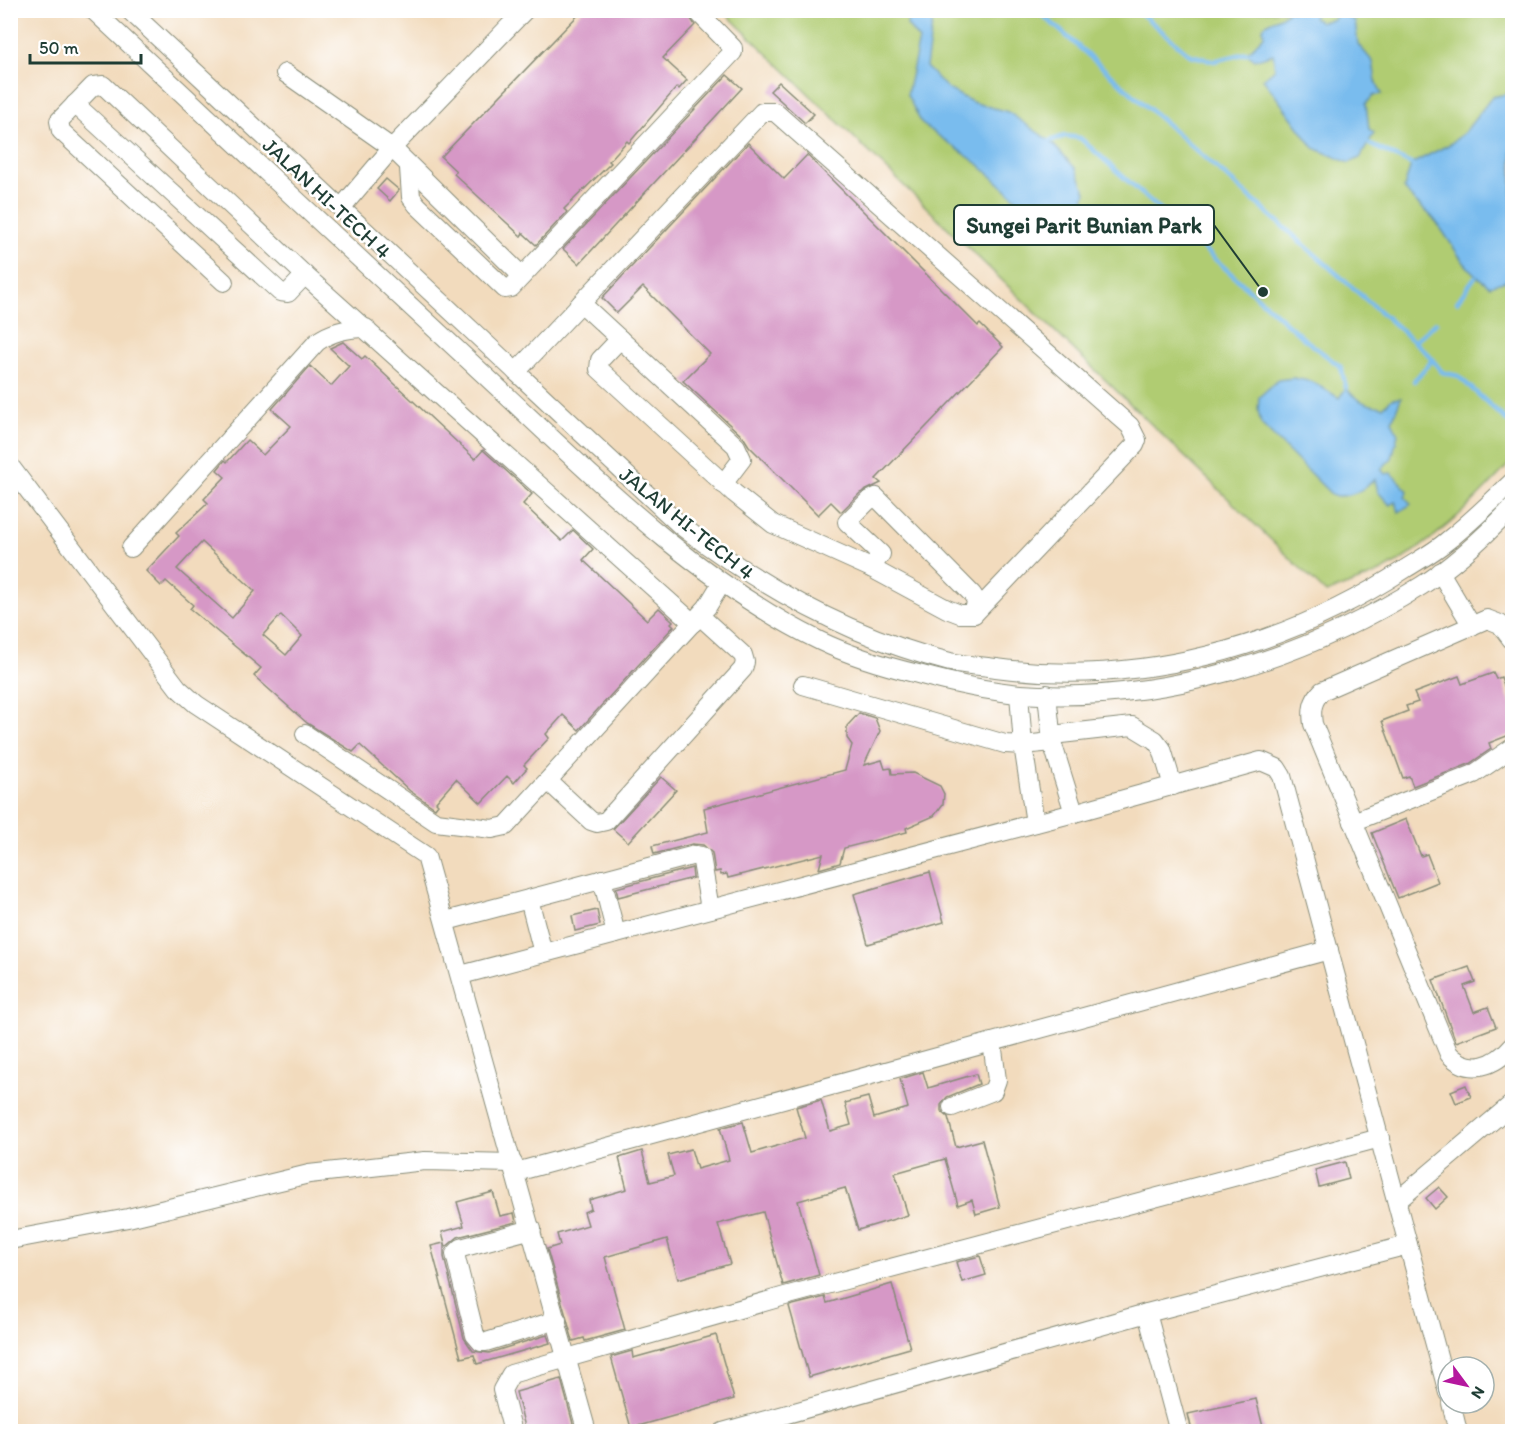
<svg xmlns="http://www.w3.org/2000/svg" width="1523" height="1442" viewBox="0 0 1523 1442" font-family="Itim,sans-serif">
<rect width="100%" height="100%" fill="#fff"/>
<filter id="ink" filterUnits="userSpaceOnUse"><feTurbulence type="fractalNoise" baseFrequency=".0167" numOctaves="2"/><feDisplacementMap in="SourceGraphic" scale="12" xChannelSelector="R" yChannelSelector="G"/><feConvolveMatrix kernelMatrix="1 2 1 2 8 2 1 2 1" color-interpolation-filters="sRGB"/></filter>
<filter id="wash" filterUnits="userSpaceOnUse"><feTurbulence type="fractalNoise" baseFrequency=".008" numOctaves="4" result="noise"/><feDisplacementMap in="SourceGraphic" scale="24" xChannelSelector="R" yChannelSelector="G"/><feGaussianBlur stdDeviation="1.35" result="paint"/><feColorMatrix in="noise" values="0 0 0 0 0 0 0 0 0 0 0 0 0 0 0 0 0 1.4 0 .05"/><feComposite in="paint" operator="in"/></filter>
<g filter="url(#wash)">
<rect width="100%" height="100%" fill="#f2dbbd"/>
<path fill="#b0cc72" stroke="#688453" stroke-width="1.5" d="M 723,11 L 1512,11 L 1512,461 C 1474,502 1432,545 1382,571 C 1364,580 1344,586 1326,593 Z"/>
<g fill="#79bcee" stroke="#4c7c91" stroke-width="1.5">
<path d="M 909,11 L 934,11 L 926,67 L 948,89 L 972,102 L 1008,112 L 1050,141 L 1076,169 L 1086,192 L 1081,212 L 1071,218 L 1053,219 L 1030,211 L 977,163 L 922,124 L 907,95 L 919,40 L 907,25 Z"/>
<path d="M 1288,11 L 1317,11 L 1313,17 L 1320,22 L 1334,19 L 1339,13 L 1355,21 L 1358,44 L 1373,62 L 1376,81 L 1382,94 L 1373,96 L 1366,104 L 1369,129 L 1374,133 L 1360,158 L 1349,163 L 1314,148 L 1263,79 L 1275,69 L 1273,54 L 1254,60 L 1247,53 L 1264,36 L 1263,27 C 1271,18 1281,20 1288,11 Z"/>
<path d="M 1512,93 L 1512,279 L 1490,286 C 1460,267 1454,244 1433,218 C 1423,207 1411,201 1404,188 L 1411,164 L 1450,144 L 1465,132 L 1492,97 Z"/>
<path d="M 1294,378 L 1313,382 L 1339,398 L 1346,388 C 1357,401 1366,405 1383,407 L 1392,399 L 1401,398 L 1392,421 L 1398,434 L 1392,458 L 1381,469 L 1385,474 L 1391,473 L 1408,491 L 1405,497 L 1411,504 L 1399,512 L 1396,502 L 1390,505 L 1378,492 L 1375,479 C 1361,492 1351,497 1333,496 L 1261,424 L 1258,410 L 1259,397 L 1278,380 Z"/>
</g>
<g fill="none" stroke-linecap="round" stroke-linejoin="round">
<g stroke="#79bcee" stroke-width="4.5">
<path d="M 1037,10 L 1427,353 L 1442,372 L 1458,376 L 1512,425"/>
<path d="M 1137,10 L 1190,55 L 1214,61 L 1247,53"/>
<path d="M 1050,141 L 1065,136 L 1080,138 L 1303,338 L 1341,367 L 1346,388"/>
<path d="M 1369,144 L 1411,164"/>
<path d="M 1457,302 L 1475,277"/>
<path d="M 1414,342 L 1436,322"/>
<path d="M 1414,381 L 1433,359"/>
</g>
</g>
<g id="blocks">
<g fill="#d698c6" fill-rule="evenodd">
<path d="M 583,10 L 685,10 L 695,25 L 663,58 L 687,80 L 679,89 L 677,87 L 629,143 L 627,141 L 609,161 L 611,163 L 564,209 L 567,212 L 536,245 L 523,233 L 521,236 L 454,174 L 456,171 L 441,157 Z"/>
<path d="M 727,75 L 742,88 L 579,264 L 563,249 Z"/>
<path d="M 779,82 L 814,114 L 805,123 L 770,91 Z"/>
<path d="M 748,143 L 784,179 L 807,155 L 978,326 L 980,324 L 1003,347 L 876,479 L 881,483 L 860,493 L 841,512 L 831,502 L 818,515 L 749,446 L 744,438 L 683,381 L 710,354 L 643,287 L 617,313 L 602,298 Z"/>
<path d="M 386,179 L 399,190 L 390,201 L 377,189 Z"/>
<path d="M 343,342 L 362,359 L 365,356 L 475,459 L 483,450 L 532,494 L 523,504 L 562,541 L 573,530 L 593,549 L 583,560 L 647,620 L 659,608 L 673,621 L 671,623 L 674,626 L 579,730 L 563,715 L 546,734 L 549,738 L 524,765 L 527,768 L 514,783 L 507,776 L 481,803 L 456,779 L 436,802 L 438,804 L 435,808 L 410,791 L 360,745 L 353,752 L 307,723 L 254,676 L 261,668 L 190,609 L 193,605 L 166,581 L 161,586 L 146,571 L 179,536 L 176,533 L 208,503 L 204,499 L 225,477 L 217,470 L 225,460 L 227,462 L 247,440 L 263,455 L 291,426 L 272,409 L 310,366 L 331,386 L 349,366 L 330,348 ZM 202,542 L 255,591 L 232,618 L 177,569 ZM 281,615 L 302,636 L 286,655 L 263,635 Z"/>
<path d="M 1493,673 L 1496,679 L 1501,677 L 1512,708 L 1512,734 L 1489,743 L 1491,749 L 1469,764 L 1413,786 L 1409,776 L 1403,778 L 1382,721 L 1408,711 L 1406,706 L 1418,702 L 1414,693 L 1459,676 L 1462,684 Z"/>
<path d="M 859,713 L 875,718 L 880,731 L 864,765 L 882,760 L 885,769 L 891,768 L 892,774 L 913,773 L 940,786 L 944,794 L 943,804 L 934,816 L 906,828 L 907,832 L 844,848 L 840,863 L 819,869 L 823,854 L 728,878 L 727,874 L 721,875 L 720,871 L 715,872 L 712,853 L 703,845 L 692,844 L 654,854 L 652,846 L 708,832 L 704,808 L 845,770 L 852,745 L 847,738 L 847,726 Z"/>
<path d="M 661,777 L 676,790 L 628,842 L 613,829 Z"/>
<path d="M 1406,819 L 1421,856 L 1427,854 L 1438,882 L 1398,898 L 1372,833 Z"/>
<path d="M 692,868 L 693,878 L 618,897 L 616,888 Z"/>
<path d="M 930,872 L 944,922 L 868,944 L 854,894 Z"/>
<path d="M 597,910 L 600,925 L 575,931 L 572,916 Z"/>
<path d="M 1469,967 L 1475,982 L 1464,986 L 1474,1012 L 1488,1007 L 1496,1027 L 1456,1042 L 1433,980 Z"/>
<path d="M 923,1072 L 928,1088 L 976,1074 L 979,1084 L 947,1097 L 941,1105 L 941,1111 L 948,1117 L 956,1147 L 982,1140 L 1000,1207 L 976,1214 L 972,1200 L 958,1205 L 945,1159 L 895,1173 L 908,1215 L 858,1230 L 845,1188 L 798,1201 L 819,1275 L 783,1285 L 763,1212 L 718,1224 L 730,1264 L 678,1279 L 667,1239 L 605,1257 L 625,1330 L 585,1341 L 584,1338 L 573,1341 L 547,1249 L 560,1245 L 557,1234 L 588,1225 L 584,1212 L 591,1209 L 589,1200 L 627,1189 L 619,1158 L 642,1151 L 650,1182 L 674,1176 L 668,1155 L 691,1149 L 697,1169 L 729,1160 L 720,1128 L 743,1122 L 752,1153 L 805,1138 L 796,1107 L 821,1100 L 830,1131 L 851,1125 L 845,1103 L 868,1097 L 874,1118 L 908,1108 L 900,1079 Z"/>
<path d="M 1466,1085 L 1471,1097 L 1456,1103 L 1451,1091 Z"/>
<path d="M 1345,1162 L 1349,1179 L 1319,1187 L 1315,1170 Z"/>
<path d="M 1439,1187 L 1448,1197 L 1435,1209 L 1426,1198 Z"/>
<path d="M 493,1192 L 500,1216 L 514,1213 L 516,1222 L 458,1237 L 446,1247 L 442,1232 L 464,1226 L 457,1202 Z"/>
<path d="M 444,1243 L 444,1257 L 464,1338 L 473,1351 L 489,1353 L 547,1335 L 550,1343 L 477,1364 L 474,1355 L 461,1358 L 431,1246 Z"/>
<path d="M 980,1256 L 986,1275 L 962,1282 L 956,1262 Z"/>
<path d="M 892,1284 L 910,1348 L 809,1377 L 789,1306 L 825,1297 L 827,1303 Z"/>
<path d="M 716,1335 L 734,1399 L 631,1428 L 611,1357 L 632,1351 L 633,1358 Z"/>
<path d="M 561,1379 L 575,1431 L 526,1431 L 516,1392 Z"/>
<path d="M 1256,1399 L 1264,1431 L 1192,1431 L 1188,1414 Z"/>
</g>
</g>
</g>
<g filter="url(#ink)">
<use href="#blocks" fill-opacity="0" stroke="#888c78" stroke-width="1.5"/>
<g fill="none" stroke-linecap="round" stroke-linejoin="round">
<g stroke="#888c78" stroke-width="20">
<g id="minor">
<path d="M 93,10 C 221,130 349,249 478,369 C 584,467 689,577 820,641 C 851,656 885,666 918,674 C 951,683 986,691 1020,694 C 1161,704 1302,660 1421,586 C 1455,565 1485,536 1512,508"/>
<path d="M 129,10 L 680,525 C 761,587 850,637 950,662 C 965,665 981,666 996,668 C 1139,687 1284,648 1405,569 C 1419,560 1434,552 1447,541 C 1470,523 1491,502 1512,482"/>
<path d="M 285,73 L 392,148 L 522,276"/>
<path d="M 75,104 L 280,292 L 288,293 L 305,275"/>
<path d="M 409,168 L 411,197 L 417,205 L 505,289 L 511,288 L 733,52 L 733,48 L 696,10"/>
<path d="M 342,207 L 392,148 L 525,10"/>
<path d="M 224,282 L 61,131 L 59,121 L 93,86 L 103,85 L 308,278 L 693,623"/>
<path d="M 581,303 L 736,446 L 742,459 L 723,484"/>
<path d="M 516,372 L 762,112 L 775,112 L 1130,426 L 1137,440 L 1135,445 L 974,614 L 960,614 L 947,609 L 871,568 L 773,524 L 734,493 L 599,369 L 600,360 L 620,339"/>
<path d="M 10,466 L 178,688 L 196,704 L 426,856 L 587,1432"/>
<path d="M 131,548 L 317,342 C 332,331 348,328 366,328"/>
<path d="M 871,568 L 881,554 L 847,522 L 868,501 L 876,497 L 972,594 L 976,600 L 974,614"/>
<path d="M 1440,572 L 1472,626"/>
<path d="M 1512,640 L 1500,624 L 1487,619 L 1322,691 C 1312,701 1311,710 1313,724 L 1449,1054 C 1470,1076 1495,1066 1512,1046"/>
<path d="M 803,685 L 1005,744 L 1023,745 L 1052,742"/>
<path d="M 1019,694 L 1023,745 L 1035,823"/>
<path d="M 1047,694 L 1052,742 L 1074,813"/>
<path d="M 305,734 L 436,822 L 492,829 L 506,826 L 707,607 L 721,584"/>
<path d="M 1052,735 L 1132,726 L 1155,740 L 1162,749 L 1173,786"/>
<path d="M 548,781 L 591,821 L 597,823 L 606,821 L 743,669 L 745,662 L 743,655 L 700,616"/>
<path d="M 1353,822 L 1474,774 L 1512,748"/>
<path d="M 602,879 L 616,934"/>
<path d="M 529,899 L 543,953"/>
<path d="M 446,921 L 695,855 L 701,856 L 710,909"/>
<path d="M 461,975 L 1074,813 L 1261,761 L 1277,768 L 1282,776 L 1448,1393"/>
<path d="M 952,1107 L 993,1091 L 997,1080 L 992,1042"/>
<path d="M 516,1172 L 1329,950"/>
<path d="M 1397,1201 L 1512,1104"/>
<path d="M 532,1229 L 461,1248 L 455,1254 L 475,1335 L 481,1342 L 486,1342 L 557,1320"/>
<path d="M 10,1240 L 128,1218 L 309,1174 L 425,1161 L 513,1163"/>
<path d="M 1147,1313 L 1179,1432"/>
<path d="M 1451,1403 L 1458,1432"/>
<path d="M 513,1432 L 502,1390 L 511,1374 L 785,1296 L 1380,1138"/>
<path d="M 723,1432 L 1147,1313 L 1408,1245"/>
</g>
</g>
<use href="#minor" stroke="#fff" stroke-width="18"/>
</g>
</g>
<g text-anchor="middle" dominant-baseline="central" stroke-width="5" stroke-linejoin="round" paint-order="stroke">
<g font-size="21" fill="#1f3d34" stroke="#fff">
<text transform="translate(327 198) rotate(43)">JALAN HI-TECH 4</text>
<text transform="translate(687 523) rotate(39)">JALAN HI-TECH 4</text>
</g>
</g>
<path fill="none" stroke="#1f3d34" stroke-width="2" d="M1263 292L1214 225"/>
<circle fill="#1f3d34" stroke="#fff" stroke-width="2" cx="1263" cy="292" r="6"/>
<rect fill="#fff" stroke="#1f3d34" stroke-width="2" x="954" y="205" width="260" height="40" rx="6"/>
<g font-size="22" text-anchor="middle" font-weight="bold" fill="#1f3d34">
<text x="1084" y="233">Sungei Parit Bunian Park</text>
</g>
<rect width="1523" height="1442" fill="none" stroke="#fff" stroke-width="36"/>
<g transform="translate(1466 1385) rotate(123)"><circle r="28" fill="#ffffff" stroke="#a5b1ae" stroke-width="1.5"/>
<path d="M0-4.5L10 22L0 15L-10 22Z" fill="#b5179e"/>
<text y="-9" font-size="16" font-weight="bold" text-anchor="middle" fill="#1f3d34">N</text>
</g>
<path d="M30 54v9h111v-9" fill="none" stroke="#1f3d34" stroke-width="3"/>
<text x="39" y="54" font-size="18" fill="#1f3d34" stroke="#ffffff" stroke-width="4.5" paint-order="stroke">50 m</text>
</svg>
